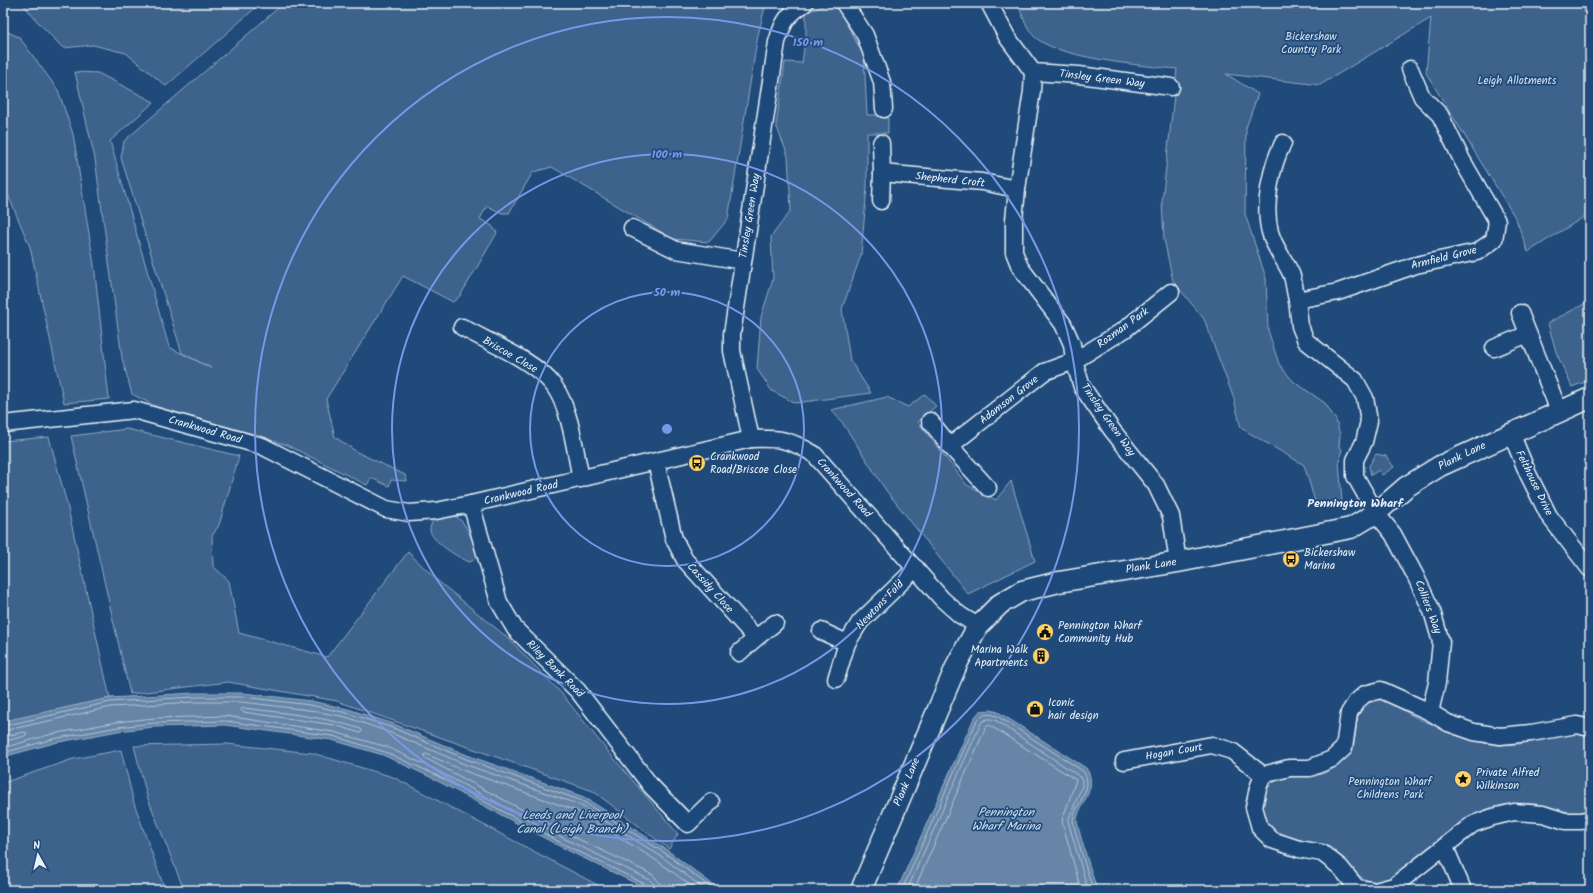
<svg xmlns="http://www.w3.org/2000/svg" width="1593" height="893" viewBox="0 0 1593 893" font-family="Kalam,sans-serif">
<rect width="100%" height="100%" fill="#1f4a7a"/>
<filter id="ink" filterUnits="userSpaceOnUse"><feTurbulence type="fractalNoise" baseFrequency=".025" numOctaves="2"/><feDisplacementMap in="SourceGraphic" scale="8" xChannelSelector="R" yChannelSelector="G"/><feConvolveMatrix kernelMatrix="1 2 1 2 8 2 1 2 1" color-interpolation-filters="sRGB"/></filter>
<g filter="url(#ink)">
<g fill="#3c628c" stroke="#92aac2">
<path d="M 22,3 L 261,3 L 166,86 L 126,53 L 93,45 L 63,48 L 36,20 Z"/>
<path d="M 284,3 L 766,3 L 758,35 L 728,219 L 709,242 L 673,239 L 552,167 L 533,172 L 509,213 L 502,213 L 487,206 L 480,219 L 492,226 L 497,233 L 460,296 L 453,302 L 403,276 L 326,399 L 335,437 L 357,452 L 405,475 L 407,481 L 391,480 L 389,486 L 371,478 L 367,485 L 287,445 L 157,407 L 132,394 L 122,358 L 95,159 L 75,72 L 98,73 L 154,102 L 110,141 L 169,347 L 211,368 L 182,353 L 121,158 L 124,141 Z"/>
<path d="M 829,3 L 838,8 L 864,56 L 867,115 L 888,115 L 888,133 L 867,133 L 867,187 L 861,255 L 842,309 L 850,360 L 871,393 L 795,403 L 772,391 L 757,369 L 761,317 L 773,279 L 771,237 L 791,210 L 788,156 L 776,125 L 785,62 L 802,63 L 806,34 L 806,13 Z"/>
<path d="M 1017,3 L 1590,3 L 1590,213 L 1528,252 L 1516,219 L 1426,73 L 1431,18 L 1320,85 L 1226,74 L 1258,94 L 1246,128 L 1245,214 L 1266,278 L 1268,330 L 1279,364 L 1293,381 L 1325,403 L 1336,420 L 1340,435 L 1339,447 L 1342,449 L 1339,461 L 1342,502 L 1317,508 L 1304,465 L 1241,428 L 1234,399 L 1204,319 L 1173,281 L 1164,239 L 1162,202 L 1177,69 C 1146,66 1050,58 1032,34 C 1025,25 1022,13 1017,3 Z"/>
<path d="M 3,30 L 19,37 L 58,90 L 73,134 L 94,265 L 109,399 L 64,403 L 30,247 L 3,183 Z"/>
<path d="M 1590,301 L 1590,380 L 1572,387 L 1556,352 L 1548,323 Z"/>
<path d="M 925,394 L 936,406 L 918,422 L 967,485 L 996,500 L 1011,481 L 1035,561 L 968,594 L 885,489 L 842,422 L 831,410 L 887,397 L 908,407 Z"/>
<path d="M 127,429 L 239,456 L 219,525 L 212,536 L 213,566 L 229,581 L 239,633 L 327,657 L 408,552 L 438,581 L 508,638 L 562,694 L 601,743 L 678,834 L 669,849 L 593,791 L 337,701 L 228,682 L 130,694 L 71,436 Z"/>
<path d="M 49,437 L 67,504 L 110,698 L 3,722 L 3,441 Z"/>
<path d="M 1376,454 L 1386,456 L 1394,467 L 1382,475 L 1379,470 L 1371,475 L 1369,466 Z"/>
<path d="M 454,515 C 468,523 474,543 477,558 L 470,562 C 460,559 431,541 430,530 C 430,526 432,523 433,520 Z"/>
<path d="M 1384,699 L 1392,702 L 1409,714 L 1421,720 L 1484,743 L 1500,745 L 1519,744 L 1574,732 L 1590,735 L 1590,811 C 1574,816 1561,810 1546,806 C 1527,801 1502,803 1483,811 C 1458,822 1436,842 1414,859 C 1406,866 1397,876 1388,879 C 1384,881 1377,882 1373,881 C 1357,881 1346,858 1333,850 C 1310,835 1271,846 1263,812 C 1261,804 1264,794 1269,787 C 1287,766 1314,787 1339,764 C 1345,759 1352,750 1354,742 C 1360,718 1350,703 1384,699 Z"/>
<path d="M 227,744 L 312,753 L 393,777 L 607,890 L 184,890 L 147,796 L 134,746 Z"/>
<path d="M 121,750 L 134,803 L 165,890 L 3,890 L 3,783 L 73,759 Z"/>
</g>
<g fill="#6685a7" stroke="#9ab0c7">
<path d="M 194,693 L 243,693 L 311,701 L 348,709 L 394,724 L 467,755 L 584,797 L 667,850 L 720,890 L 649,890 L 563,848 L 430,777 L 383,755 L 332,740 L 225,725 L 154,727 L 118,731 L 54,743 L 3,757 L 3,722 L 9,720 L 110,698 Z"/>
<path d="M 991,710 L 998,712 L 1086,768 C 1099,787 1081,801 1077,819 C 1076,825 1094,880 1097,890 L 897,890 L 974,718 L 980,711 Z"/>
</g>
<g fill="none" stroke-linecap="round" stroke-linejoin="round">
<g stroke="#b4c6d8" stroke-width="1">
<path d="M 243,708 C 283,713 323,716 361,729 L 362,731 L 360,733 L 335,725 L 243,712 L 241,710 Z"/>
<path d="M 3,726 L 110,702 L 194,697 L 243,697 L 310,705 L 347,713 L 393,728 L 466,759 L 582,801 L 665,853 L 714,890"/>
<path d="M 3,731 L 111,707 L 194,702 L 242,702 L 309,710 L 346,717 L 391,733 L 464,764 L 580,805 L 662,857 L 706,890"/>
<path d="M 3,737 L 24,732 L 27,733 L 25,736 L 3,742"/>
<path d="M 3,748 L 52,734 L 117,722 L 154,718 L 226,716 L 334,732 L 387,747 L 434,769 L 567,840 L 650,880 L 654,884 L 655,890"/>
<path d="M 3,753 L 53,739 L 118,727 L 154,723 L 226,721 L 333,736 L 385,752 L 432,773 L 565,845 L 647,885 L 650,890"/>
<path d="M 661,890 L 659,882 L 653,875 L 570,835 L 425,758 L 424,755 L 426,754 L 462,770 L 577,811 L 659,862 L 697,890"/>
<path d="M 902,890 L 977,720 C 983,714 988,713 997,716 L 1083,771 C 1095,787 1076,803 1073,819 C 1072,826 1090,879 1093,890"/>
<path d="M 907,890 L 981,723 C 985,719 989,718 995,720 L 1082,778 L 1082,786 L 1068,821 L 1088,890"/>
<path d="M 914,890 L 986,727 L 989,725 L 1076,780 L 1062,821 L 1081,890"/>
</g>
<g stroke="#e8f1f8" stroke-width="19">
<g id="minor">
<path d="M 844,3 L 865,35 L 882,82 L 884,109"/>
<path d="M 989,3 L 1007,37 L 1033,72 L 1079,75 L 1171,87"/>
<path d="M 1410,69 L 1422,97 L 1440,115 L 1462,160 L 1497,221 L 1494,240 L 1477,252 L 1416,265 L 1338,292 L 1297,300 L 1300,326 L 1306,341 L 1355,380 L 1365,398 L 1369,421 L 1364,442 L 1355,460 L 1355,476 L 1376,513 L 1393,534 L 1415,575 L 1432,611 L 1441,642 L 1437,683 L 1430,712"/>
<path d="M 1033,72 L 1032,91 L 1017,189 L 1014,220 L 1014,252 L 1020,267 L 1063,324 L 1072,344 L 1074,361 L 1082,387 L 1112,430 L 1156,485 L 1171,516 L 1178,562"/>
<path d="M 881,143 L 882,173 L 982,182 L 1017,189"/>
<path d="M 1283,143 C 1271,167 1263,205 1270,232 C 1275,250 1286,261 1292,276 C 1294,283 1295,292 1297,300"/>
<path d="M 881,201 L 882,173"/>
<path d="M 632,228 L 676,250 L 743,261"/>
<path d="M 1520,313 L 1559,411"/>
<path d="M 462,327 C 489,343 535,360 554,386 C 571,410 575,451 581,479"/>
<path d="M 1494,348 L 1528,334"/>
<path d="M 930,421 L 950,446"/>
<path d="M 3,424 L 134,410 L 262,446 L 386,509 L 409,513 L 436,511 L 471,504 L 751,439 C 779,438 789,439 814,454 L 942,599 L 960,615 L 978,626"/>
<path d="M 1511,433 L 1528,474 L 1549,516 L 1590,569"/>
<path d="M 751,439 L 732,351 L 732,334 L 777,42 C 783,22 787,15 805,3"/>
<path d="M 656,462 L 674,539 L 685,560 L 756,638 L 775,623"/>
<path d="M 988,488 L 950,446 L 1044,372 L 1074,361 L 1095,348 L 1124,330 L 1171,292"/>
<path d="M 471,504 L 499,602 L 515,629 L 578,691 L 651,786 L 688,824 L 711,802"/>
<path d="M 821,631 L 847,643"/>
<path d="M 739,653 L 756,638"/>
<path d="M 836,679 L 847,643 L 860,622 L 916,568"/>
<path d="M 1124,761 L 1212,745 L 1232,751 L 1263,775"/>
<path d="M 1445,847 L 1463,890"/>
<path d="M 1370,890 L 1357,888 L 1340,867 L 1322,853 L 1299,849 L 1272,840 L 1260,828 L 1254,807 L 1258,788 L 1263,775 L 1289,768 L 1310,768 L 1332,759 L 1344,748 L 1349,713 L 1356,702 L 1365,694 L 1381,690 L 1430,712 L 1448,723 L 1474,732 L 1500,736 L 1531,733 L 1577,725 L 1590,728"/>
<path d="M 1379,890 L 1394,886 L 1473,824 L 1493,817 L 1514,812 L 1543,814 L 1565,821 L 1581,821 L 1590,819"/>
</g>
</g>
<g stroke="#e8f1f8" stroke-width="23">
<path id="tertiary" d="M 861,890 L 958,662 L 978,626 L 1000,604 L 1022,591 L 1059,582 L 1178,562 L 1351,528 L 1376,513 L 1406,487 L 1440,466 L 1590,398"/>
</g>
<use href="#minor" stroke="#1f4a7a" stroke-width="16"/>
<use href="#tertiary" stroke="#1f4a7a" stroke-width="20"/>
</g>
</g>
<g fill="none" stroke="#7897e6" stroke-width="2">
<circle cx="667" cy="429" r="137"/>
<circle cx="667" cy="429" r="275"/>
<circle cx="667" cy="429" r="412"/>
</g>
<defs>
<g id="bus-disc" transform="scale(0.9)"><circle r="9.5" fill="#ffd166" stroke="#1f4a7a"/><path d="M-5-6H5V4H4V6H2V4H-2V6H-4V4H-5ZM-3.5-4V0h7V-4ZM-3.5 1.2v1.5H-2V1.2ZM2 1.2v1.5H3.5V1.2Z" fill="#111"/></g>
<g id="civic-disc" transform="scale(0.9)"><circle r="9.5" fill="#ffd166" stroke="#1f4a7a"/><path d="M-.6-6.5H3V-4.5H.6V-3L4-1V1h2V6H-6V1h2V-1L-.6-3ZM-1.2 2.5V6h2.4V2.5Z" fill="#111"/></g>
<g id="building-disc" transform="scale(0.9)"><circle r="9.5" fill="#ffd166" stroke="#1f4a7a"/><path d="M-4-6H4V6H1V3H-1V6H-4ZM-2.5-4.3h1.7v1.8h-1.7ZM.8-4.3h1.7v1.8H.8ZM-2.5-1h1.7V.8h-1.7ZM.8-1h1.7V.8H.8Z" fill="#111"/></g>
<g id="shop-disc" transform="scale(0.9)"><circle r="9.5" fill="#ffd166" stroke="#1f4a7a"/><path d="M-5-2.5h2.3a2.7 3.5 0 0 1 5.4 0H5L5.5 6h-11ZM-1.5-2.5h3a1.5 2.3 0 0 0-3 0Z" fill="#111"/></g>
<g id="sight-disc" transform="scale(0.9)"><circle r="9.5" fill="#ffd166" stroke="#1f4a7a"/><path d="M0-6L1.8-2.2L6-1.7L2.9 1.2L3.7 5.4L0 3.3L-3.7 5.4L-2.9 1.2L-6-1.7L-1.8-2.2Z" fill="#111"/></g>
</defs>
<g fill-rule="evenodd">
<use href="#bus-disc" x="697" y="463"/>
<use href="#bus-disc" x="1291" y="559"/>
<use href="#civic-disc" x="1045" y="632"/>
<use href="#building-disc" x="1041" y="656"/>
<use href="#shop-disc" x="1035" y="709"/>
<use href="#sight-disc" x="1463" y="779"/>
</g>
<g text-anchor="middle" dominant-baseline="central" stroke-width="3.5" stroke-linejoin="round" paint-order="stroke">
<g font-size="11" fill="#d7e3ed" stroke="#1f4a7a">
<text x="1311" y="37">Bickershaw<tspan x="1311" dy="13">Country Park</tspan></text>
<text x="1517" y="81">Leigh Allotments</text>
<text x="1390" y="782">Pennington Wharf<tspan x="1390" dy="13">Childrens Park</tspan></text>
</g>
<g font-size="11" fill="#e8f1f8" stroke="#1f4a7a">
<text transform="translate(1102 79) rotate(7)">Tinsley Green Way</text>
<text transform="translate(950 180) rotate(6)">Shepherd Croft</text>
<text transform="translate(750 216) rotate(-81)">Tinsley Green Way</text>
<text transform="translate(1444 258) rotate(-14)">Armfield Grove</text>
<text transform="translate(1123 328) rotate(-36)">Rozman Park</text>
<text transform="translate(510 355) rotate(30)">Briscoe Close</text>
<text transform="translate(1009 400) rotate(-38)">Adamson Grove</text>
<text transform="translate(1108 420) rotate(55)">Tinsley Green Way</text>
<text transform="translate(205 430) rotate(16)">Crankwood Road</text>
<text transform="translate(1462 456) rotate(-26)">Plank Lane</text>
<text transform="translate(1534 483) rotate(64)">Felthouse Drive</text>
<text transform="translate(844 488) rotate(48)">Crankwood Road</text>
<text transform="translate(521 493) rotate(-13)">Crankwood Road</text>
<text transform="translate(1151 566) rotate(-9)">Plank Lane</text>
<text transform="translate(710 588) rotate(48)">Cassidy Close</text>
<text transform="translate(880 605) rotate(-46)">Newtons Fold</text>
<text transform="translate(1428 607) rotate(69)">Colliers Way</text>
<text transform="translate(555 669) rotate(45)">Riley Bank Road</text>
<text transform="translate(1174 752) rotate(-10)">Hogan Court</text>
<text transform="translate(907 782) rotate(-67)">Plank Lane</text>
</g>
<g font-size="11" fill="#e8f1f8" stroke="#1f4a7a" text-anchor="start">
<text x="710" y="457">Crankwood<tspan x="710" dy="13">Road/Briscoe Close</tspan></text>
<text x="1304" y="553">Bickershaw<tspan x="1304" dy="13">Marina</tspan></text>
<text x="1058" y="626">Pennington Wharf<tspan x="1058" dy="13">Community Hub</tspan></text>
<text x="1028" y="650" text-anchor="end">Marina Walk<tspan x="1028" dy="13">Apartments</tspan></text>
<text x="1048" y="703">Iconic<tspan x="1048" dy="13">hair design</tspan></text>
<text x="1476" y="773">Private Alfred<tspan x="1476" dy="13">Wilkinson</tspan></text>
</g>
<g font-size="12" font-weight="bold" fill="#e8f1f8" stroke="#1f4a7a">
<text x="1355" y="503">Pennington Wharf</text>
</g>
<g font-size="12" font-style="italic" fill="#d4e1ec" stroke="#1f4a7a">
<text x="1006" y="812">Pennington<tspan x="1006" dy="14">Wharf Marina</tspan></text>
<text x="572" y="815">Leeds and Liverpool<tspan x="572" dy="14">Canal (Leigh Branch)</tspan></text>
</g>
</g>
<circle cx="667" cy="429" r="6" fill="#7897e6" stroke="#1f4a7a" stroke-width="2"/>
<g font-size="12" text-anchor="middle" font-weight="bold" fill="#7897e6" stroke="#1f4a7a" stroke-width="3.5" stroke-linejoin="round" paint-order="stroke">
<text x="808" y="46">150 m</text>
<text x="667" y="158">100 m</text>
<text x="667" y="296">50 m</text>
</g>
<rect width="1593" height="893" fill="none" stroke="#1f4a7a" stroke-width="16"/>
<rect x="8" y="8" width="1577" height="877" fill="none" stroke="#e8f1f8" stroke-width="1.5" filter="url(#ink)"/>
<g transform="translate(38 855) rotate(352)" stroke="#1f4a7a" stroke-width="3" paint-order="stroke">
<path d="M0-3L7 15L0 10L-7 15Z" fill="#e8f1f8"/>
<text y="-6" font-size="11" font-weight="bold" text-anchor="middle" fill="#e8f1f8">N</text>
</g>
</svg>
